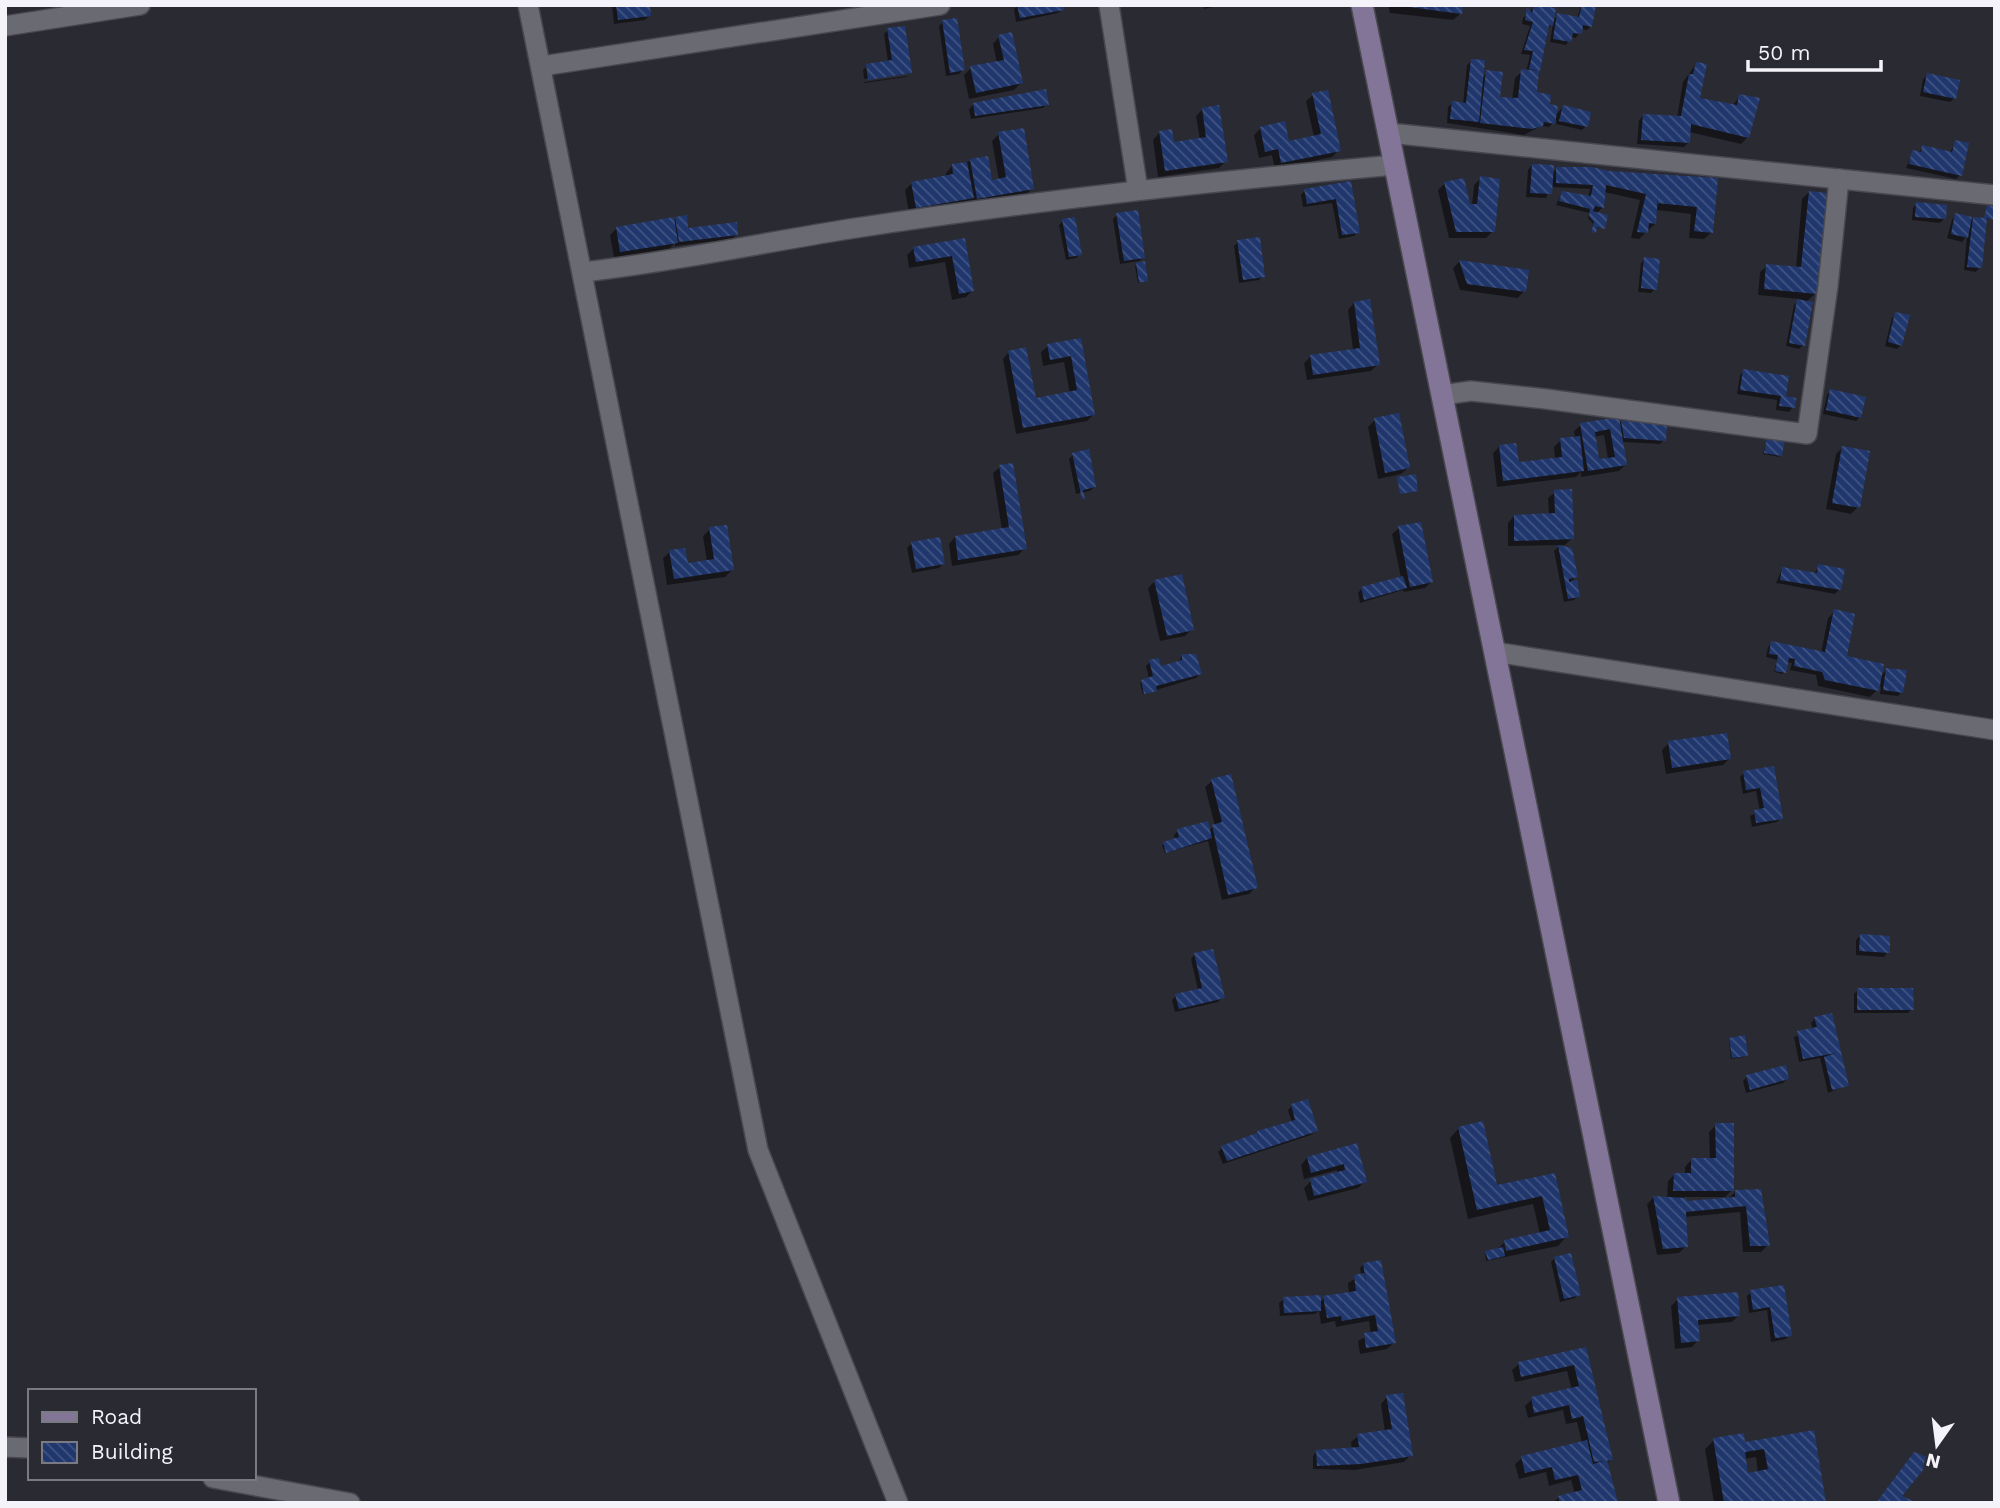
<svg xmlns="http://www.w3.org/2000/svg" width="2000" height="1508" viewBox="0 0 2000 1508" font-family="'Work Sans',sans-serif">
<defs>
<pattern id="building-back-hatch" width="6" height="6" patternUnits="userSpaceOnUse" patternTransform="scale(1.75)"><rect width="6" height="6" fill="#20376d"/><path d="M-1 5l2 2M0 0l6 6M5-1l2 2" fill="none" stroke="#415483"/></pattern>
</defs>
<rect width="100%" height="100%" fill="#2a2a32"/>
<g fill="#0007" fill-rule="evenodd">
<path d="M 612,5 L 648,5 L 649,16 L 645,20 L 614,24 Z"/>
<path d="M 1018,5 L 1063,9 L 1058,13 L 1016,22 L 1014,9 Z"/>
<path d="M 1203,5 L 1222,5 L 1204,9 Z"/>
<path d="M 1388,5 L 1461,5 L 1460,14 L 1453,20 L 1390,13 Z"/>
<path d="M 1571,5 L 1587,5 L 1591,26 L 1587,30 L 1581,29 L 1576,38 L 1571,37 L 1566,45 L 1550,42 L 1553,23 L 1547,29 L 1536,73 L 1535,97 L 1548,105 L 1555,116 L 1563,107 L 1586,126 L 1582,130 L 1556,124 L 1557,120 L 1549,127 L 1541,126 L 1524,135 L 1447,123 L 1448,107 L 1453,103 L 1463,104 L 1467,65 L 1471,61 L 1482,78 L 1487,72 L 1498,98 L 1512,100 L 1515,78 L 1522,71 L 1526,72 L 1530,55 L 1521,54 L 1530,26 L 1522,24 L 1523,18 L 1535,6 L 1552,21 L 1558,15 L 1577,18 L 1581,6 Z"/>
<path d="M 943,22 L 963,70 L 959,74 L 946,76 L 939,26 Z"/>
<path d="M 888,30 L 910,73 L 864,79 L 863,70 L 867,66 L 888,62 L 884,34 Z"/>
<path d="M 999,37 L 1021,83 L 1014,90 L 969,99 L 964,75 L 971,68 L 997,63 L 993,44 Z"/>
<path d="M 1696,64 L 1698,100 L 1732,106 L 1740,96 L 1747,138 L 1741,144 L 1689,132 L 1688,143 L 1684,147 L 1637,144 L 1639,120 L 1643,116 L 1677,118 L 1683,82 Z"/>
<path d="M 1928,75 L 1955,98 L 1950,102 L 1920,96 L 1923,79 Z"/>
<path d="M 907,76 L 906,77 L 865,83 L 864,82 Z"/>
<path d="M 1313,95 L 1339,150 L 1332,157 L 1275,169 L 1272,155 L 1259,158 L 1254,135 L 1261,128 L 1288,143 L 1314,137 L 1306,101 Z"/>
<path d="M 974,104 L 1047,104 L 1043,108 L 971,119 L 969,109 Z"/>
<path d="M 1203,109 L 1226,161 L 1219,168 L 1158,177 L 1153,140 L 1159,133 L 1173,144 L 1200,140 L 1196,116 Z"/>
<path d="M 999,134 L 1032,188 L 1026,195 L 970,205 L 970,200 L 965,204 L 909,214 L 905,190 L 912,183 L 946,177 L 946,173 L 952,166 L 970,161 L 990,182 L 999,180 L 992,141 Z"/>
<path d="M 1955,142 L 1960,175 L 1956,179 L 1906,168 L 1913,152 L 1918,153 L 1923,147 L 1950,153 Z"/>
<path d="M 1532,165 L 1552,173 L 1557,169 L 1716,180 L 1711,233 L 1704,239 L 1689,238 L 1691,214 L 1657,210 L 1655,224 L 1639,239 L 1631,238 L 1640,200 L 1604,192 L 1603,207 L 1597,213 L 1603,228 L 1595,228 L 1591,233 L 1593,224 L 1588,218 L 1589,213 L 1556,205 L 1562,193 L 1588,197 L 1590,189 L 1551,187 L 1546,198 L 1526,197 L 1528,170 Z"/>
<path d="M 1481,178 L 1493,231 L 1486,238 L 1449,238 L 1438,190 L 1445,183 L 1472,206 L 1474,185 Z"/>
<path d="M 1350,183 L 1358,232 L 1354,236 L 1339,239 L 1332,203 L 1303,207 L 1301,195 L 1305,190 Z"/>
<path d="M 1809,192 L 1816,293 L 1806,302 L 1803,345 L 1799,349 L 1786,346 L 1794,305 L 1800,299 L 1758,295 L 1760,272 L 1767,266 L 1796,268 L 1802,199 Z"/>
<path d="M 1917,204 L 1944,219 L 1940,223 L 1912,220 L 1913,208 Z"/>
<path d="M 1986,209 L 1994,219 L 1985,219 L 1980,267 L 1976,272 L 1964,270 L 1967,236 L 1962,242 L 1947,238 L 1952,220 L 1956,215 L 1984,220 Z"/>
<path d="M 1117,215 L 1144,257 L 1136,264 L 1145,282 L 1138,283 L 1135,266 L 1139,261 L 1120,264 L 1113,219 Z"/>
<path d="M 676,218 L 687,230 L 736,235 L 732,239 L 675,246 L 675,243 L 669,249 L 614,258 L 610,235 L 617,228 L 673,222 Z"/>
<path d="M 1063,221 L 1080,254 L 1076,258 L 1066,260 L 1059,225 Z"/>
<path d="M 963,240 L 972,291 L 966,297 L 952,300 L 945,262 L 909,268 L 907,255 L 914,248 Z"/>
<path d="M 1238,242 L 1263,276 L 1259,280 L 1239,283 L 1234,246 Z"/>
<path d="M 1645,259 L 1655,289 L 1651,293 L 1638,292 L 1641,263 Z"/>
<path d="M 1459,262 L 1527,272 L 1524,291 L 1518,298 L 1460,290 L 1453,268 Z"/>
<path d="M 1354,303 L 1378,364 L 1371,371 L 1307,380 L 1304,363 L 1311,356 L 1353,350 L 1348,310 Z"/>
<path d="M 1896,314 L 1901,345 L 1897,349 L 1885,346 L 1892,318 Z"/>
<path d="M 1080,340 L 1093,415 L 1087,421 L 1016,434 L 1003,359 L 1009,352 L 1034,400 L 1070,394 L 1064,362 L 1043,366 L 1041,352 L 1048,346 Z"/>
<path d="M 1744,371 L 1784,397 L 1793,407 L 1789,412 L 1776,410 L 1777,400 L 1737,394 L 1740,375 Z"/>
<path d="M 1831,391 L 1860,417 L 1856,421 L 1823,414 L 1827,395 Z"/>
<path d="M 1375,420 L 1408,468 L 1401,474 L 1378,479 L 1368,427 Z"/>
<path d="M 1621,422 L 1664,440 L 1660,444 L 1622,442 L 1626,464 L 1619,471 L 1581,477 L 1581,472 L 1576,477 L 1497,487 L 1493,453 L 1500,446 L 1517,464 L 1555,459 L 1554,447 L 1561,440 L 1575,438 L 1574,431 L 1581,425 ZM 1604,435 L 1608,459 L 1598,461 L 1594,437 Z"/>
<path d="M 1767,438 L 1780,455 L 1779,457 L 1763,454 Z"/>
<path d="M 1843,447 L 1858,507 L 1851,514 L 1826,509 L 1836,454 Z"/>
<path d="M 1073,455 L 1095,487 L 1090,491 L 1076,494 L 1069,459 Z"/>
<path d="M 1000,467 L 1025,548 L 1018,555 L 952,566 L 949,544 L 955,537 L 1002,530 L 993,473 Z"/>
<path d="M 1555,492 L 1572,538 L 1565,545 L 1508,546 L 1508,523 L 1514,516 L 1549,515 L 1548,498 Z"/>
<path d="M 1399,528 L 1431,582 L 1425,588 L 1404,592 L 1403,590 L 1360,603 L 1358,593 L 1362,588 L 1401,578 L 1392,534 Z"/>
<path d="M 710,529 L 732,570 L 725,577 L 667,585 L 663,558 L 670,552 L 686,565 L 707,562 L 703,536 Z"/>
<path d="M 912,543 L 943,564 L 939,568 L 912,573 L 907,548 Z"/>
<path d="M 1558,547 L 1571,550 L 1576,577 L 1569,583 L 1578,596 L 1574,600 L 1564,602 L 1554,551 Z"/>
<path d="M 1819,566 L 1839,590 L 1835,594 L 1776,583 L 1782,569 L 1814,574 Z"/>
<path d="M 1155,581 L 1192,629 L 1185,636 L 1160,641 L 1148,588 Z"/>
<path d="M 1835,611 L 1845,658 L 1880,677 L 1887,669 L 1902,692 L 1898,696 L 1880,694 L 1881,686 L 1870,697 L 1818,686 L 1816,675 L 1790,670 L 1792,663 L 1787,662 L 1783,674 L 1774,672 L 1777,660 L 1766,657 L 1768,647 L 1772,643 L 1821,653 L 1828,618 Z"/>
<path d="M 1182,656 L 1200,674 L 1196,678 L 1143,694 L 1140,683 L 1149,679 L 1146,666 L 1150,662 L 1160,668 L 1178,663 Z"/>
<path d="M 1669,743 L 1729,759 L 1723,765 L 1666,774 L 1662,750 Z"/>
<path d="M 1772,768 L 1781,818 L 1777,822 L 1752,827 L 1750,816 L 1760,811 L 1756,791 L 1743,794 L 1740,777 L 1744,773 Z"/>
<path d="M 1212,781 L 1256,887 L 1249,894 L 1222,900 L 1208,841 L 1165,853 L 1162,845 L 1175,840 L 1174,835 L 1178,831 L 1209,830 L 1215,826 L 1205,787 Z"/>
<path d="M 1860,936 L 1888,952 L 1884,957 L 1856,955 L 1856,940 Z"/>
<path d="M 1195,954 L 1223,997 L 1218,1002 L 1175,1012 L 1172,1000 L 1176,996 L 1198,990 L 1191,959 Z"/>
<path d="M 1858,990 L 1912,1009 L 1908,1013 L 1854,1013 L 1854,994 Z"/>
<path d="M 1831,1015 L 1847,1085 L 1828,1093 L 1820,1058 L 1799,1062 L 1794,1037 L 1813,1030 L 1811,1023 L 1815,1018 Z"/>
<path d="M 1729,1040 L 1746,1055 L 1744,1057 L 1731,1059 Z"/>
<path d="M 1747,1077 L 1787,1079 L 1783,1083 L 1746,1093 L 1743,1081 Z"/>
<path d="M 1292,1106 L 1316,1131 L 1311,1135 L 1223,1164 L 1218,1152 L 1222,1148 L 1292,1123 L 1288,1110 Z"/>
<path d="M 1716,1125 L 1732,1190 L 1725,1197 L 1684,1197 L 1685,1203 L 1728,1199 L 1735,1192 L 1760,1191 L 1768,1245 L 1761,1252 L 1743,1252 L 1740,1212 L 1684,1217 L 1686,1246 L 1679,1253 L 1657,1255 L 1647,1204 L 1653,1198 L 1667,1199 L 1668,1181 L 1674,1175 L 1685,1175 L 1685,1167 L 1691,1160 L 1710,1160 L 1709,1132 Z"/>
<path d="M 1459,1128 L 1496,1187 L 1553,1175 L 1567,1236 L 1558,1246 L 1486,1261 L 1485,1254 L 1496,1250 L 1505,1242 L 1540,1234 L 1533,1204 L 1468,1219 L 1450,1138 Z"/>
<path d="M 1356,1146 L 1365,1181 L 1358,1188 L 1308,1201 L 1304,1188 L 1311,1181 L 1338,1174 L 1337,1170 L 1304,1179 L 1301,1165 L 1307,1158 Z"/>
<path d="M 1555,1258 L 1579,1294 L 1575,1298 L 1560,1302 L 1551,1262 Z"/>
<path d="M 1364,1264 L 1394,1342 L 1387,1349 L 1360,1354 L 1358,1341 L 1371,1334 L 1369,1321 L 1336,1327 L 1335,1321 L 1321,1324 L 1319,1311 L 1315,1314 L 1280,1316 L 1279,1303 L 1284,1299 L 1319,1303 L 1324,1298 L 1349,1294 L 1348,1283 L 1361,1275 L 1360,1268 Z"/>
<path d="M 1783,1287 L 1790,1335 L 1786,1339 L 1771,1342 L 1767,1310 L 1749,1313 L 1747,1296 L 1751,1292 Z"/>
<path d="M 1678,1299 L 1739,1315 L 1732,1322 L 1697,1325 L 1698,1340 L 1692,1347 L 1675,1349 L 1671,1306 Z"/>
<path d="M 1585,1349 L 1611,1460 L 1606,1464 L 1616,1503 L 1553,1503 L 1559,1497 L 1575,1494 L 1571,1480 L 1549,1486 L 1546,1472 L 1519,1479 L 1515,1464 L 1522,1458 L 1582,1443 L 1577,1422 L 1566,1424 L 1563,1410 L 1528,1418 L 1525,1406 L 1532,1399 L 1572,1390 L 1567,1371 L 1515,1382 L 1512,1370 L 1519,1364 Z"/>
<path d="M 1387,1397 L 1411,1455 L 1404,1462 L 1355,1470 L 1313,1469 L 1313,1456 L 1317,1451 L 1352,1450 L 1351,1442 L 1358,1436 L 1385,1432 L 1381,1404 Z"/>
<path d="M 1813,1432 L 1824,1503 L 1714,1503 L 1705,1449 L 1714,1440 L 1744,1444 ZM 1756,1457 L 1758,1473 L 1747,1475 L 1744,1459 Z"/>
</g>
<g fill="url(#building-back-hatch)" fill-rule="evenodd">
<path d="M 616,5 L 650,5 L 651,16 L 618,20 Z"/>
<path d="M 1017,5 L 1064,5 L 1064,10 L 1020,18 Z"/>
<path d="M 1394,5 L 1463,5 L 1462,14 Z"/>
<path d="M 1534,5 L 1556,8 L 1553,26 L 1549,25 L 1540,71 L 1529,69 L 1533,51 L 1524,50 L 1533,22 L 1525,20 L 1527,7 L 1532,13 Z"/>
<path d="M 1582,5 L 1596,5 L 1592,27 L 1583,25 L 1582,34 L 1573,33 L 1571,42 L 1553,39 L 1557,13 L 1579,17 Z"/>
<path d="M 957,18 L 965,70 L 950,73 L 942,20 Z"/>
<path d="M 905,26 L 912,73 L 868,80 L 866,64 L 892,60 L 887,28 Z"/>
<path d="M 1012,32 L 1023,83 L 976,93 L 970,66 L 1004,60 L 998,35 Z"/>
<path d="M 1471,59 L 1485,60 L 1479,122 L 1450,119 L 1452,101 L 1466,103 Z"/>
<path d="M 1696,62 L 1707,64 L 1700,98 L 1737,105 L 1739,94 L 1760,98 L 1749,138 L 1691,124 L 1690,143 L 1641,140 L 1643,114 L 1681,116 L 1689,74 L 1693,74 Z"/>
<path d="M 1521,69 L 1539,71 L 1537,92 L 1551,95 L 1550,104 L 1558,106 L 1555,124 L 1544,122 L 1543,126 L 1532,129 L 1480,123 L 1486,70 L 1503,72 L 1500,97 L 1518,98 Z"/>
<path d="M 1927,73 L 1960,80 L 1956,99 L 1923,92 Z"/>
<path d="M 1046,89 L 1049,105 L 975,116 L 973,103 Z"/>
<path d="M 1328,90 L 1341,151 L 1281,163 L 1278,149 L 1265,152 L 1260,127 L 1285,121 L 1289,141 L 1321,134 L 1312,93 Z"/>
<path d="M 1219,105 L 1228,162 L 1165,171 L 1159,131 L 1172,129 L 1174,142 L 1206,137 L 1202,108 Z"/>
<path d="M 1563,105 L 1591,112 L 1588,127 L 1559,121 Z"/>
<path d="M 1024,128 L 1034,189 L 977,199 L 970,159 L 988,156 L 992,180 L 1006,177 L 998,132 Z"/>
<path d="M 1955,140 L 1969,143 L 1962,176 L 1909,164 L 1912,150 L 1921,152 L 1922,145 L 1952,152 Z"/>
<path d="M 967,162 L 974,198 L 916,208 L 911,182 L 953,174 L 952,164 Z"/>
<path d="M 1532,164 L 1554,165 L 1552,194 L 1530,193 Z"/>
<path d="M 1556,167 L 1591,167 L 1609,171 L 1718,178 L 1713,233 L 1694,231 L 1697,207 L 1657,203 L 1658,194 L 1656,224 L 1649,223 L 1648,233 L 1637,232 L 1646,194 L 1606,185 L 1604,208 L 1595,206 L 1593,211 L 1608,215 L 1605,229 L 1597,227 L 1596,233 L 1591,232 L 1594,222 L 1589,216 L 1590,209 L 1559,201 L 1562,191 L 1591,196 L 1593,185 L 1556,183 Z"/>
<path d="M 1480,176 L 1500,179 L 1495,232 L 1456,232 L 1444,182 L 1464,178 L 1470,204 L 1477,204 Z"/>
<path d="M 1351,181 L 1360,233 L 1342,235 L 1336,199 L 1307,204 L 1304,189 Z"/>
<path d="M 1809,191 L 1827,193 L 1817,294 L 1764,289 L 1766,264 L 1801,267 Z"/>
<path d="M 1916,202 L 1947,205 L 1946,219 L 1915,217 Z"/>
<path d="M 1987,205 L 1995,207 L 1995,220 L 1987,218 L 1982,268 L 1967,267 L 1973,217 L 1984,218 Z"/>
<path d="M 1138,210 L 1145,258 L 1124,261 L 1116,213 Z"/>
<path d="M 1955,213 L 1972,217 L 1968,238 L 1951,234 Z"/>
<path d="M 687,215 L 688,228 L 737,222 L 738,235 L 679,242 L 675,217 Z"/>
<path d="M 674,217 L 678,243 L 620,252 L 616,227 Z"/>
<path d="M 1075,217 L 1082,255 L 1069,257 L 1062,219 Z"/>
<path d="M 1260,237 L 1265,277 L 1243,280 L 1237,240 Z"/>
<path d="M 965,238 L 974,291 L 959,294 L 952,256 L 916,262 L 913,247 Z"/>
<path d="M 1644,257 L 1660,259 L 1657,290 L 1641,288 Z"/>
<path d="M 1459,260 L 1529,270 L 1526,292 L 1467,284 Z"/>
<path d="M 1145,261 L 1148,281 L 1139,283 L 1136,263 Z"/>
<path d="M 1370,299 L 1380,365 L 1313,375 L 1310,355 L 1360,348 L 1354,302 Z"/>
<path d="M 1797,299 L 1813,302 L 1805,346 L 1789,343 Z"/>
<path d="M 1895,312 L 1910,315 L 1902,346 L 1888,342 Z"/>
<path d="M 1081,338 L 1095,415 L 1023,428 L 1008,351 L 1026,347 L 1036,398 L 1077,390 L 1071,356 L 1050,360 L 1047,344 Z"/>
<path d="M 1743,369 L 1789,376 L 1786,396 L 1796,398 L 1795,408 L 1779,406 L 1781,396 L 1740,390 Z"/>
<path d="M 1830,389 L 1866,397 L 1861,418 L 1826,410 Z"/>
<path d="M 1399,413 L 1410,468 L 1385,473 L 1374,418 Z"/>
<path d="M 1619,417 L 1627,465 L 1588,471 L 1580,423 ZM 1610,429 L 1615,457 L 1599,459 L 1595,432 Z"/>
<path d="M 1621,421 L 1667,423 L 1666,441 L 1624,438 Z"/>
<path d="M 1580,436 L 1584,471 L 1503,481 L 1499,445 L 1516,443 L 1519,462 L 1562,457 L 1560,438 Z"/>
<path d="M 1767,436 L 1785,439 L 1782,456 L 1764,453 Z"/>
<path d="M 1842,446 L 1870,451 L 1860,508 L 1832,503 Z"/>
<path d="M 1089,449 L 1096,487 L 1083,490 L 1085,499 L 1082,499 L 1072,453 Z"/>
<path d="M 1013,463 L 1027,549 L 958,560 L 955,536 L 1009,527 L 999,465 Z"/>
<path d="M 1416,474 L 1418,491 L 1400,494 L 1397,477 Z"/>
<path d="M 1572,489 L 1574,539 L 1514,541 L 1514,515 L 1555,513 L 1554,490 Z"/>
<path d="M 1421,522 L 1433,582 L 1410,587 L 1398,526 Z"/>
<path d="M 727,525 L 734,570 L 674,579 L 669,550 L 685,548 L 688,563 L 714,559 L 709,527 Z"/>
<path d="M 940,537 L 945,564 L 916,569 L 911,542 Z"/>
<path d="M 1558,545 L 1572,548 L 1578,577 L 1569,579 L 1569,582 L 1577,580 L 1580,597 L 1568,599 Z"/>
<path d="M 1818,564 L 1845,569 L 1841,590 L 1780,580 L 1782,567 L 1817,573 Z"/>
<path d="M 1182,574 L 1194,630 L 1167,636 L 1154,580 Z"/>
<path d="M 1403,576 L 1407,588 L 1364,600 L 1361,587 Z"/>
<path d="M 1834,609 L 1855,614 L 1847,656 L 1884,664 L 1879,691 L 1825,680 L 1822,672 L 1794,666 L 1795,659 L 1789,658 L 1786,673 L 1775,671 L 1778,655 L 1769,654 L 1771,641 L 1825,652 Z"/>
<path d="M 1182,654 L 1196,654 L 1202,674 L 1156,686 L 1157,691 L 1144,694 L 1141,680 L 1153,676 L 1149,660 L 1159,658 L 1161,666 L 1182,660 Z"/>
<path d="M 1886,668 L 1907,670 L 1903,693 L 1883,690 Z"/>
<path d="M 1727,733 L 1731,759 L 1672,768 L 1668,741 Z"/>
<path d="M 1774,766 L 1783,819 L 1756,823 L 1754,810 L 1764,808 L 1760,788 L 1746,790 L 1743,771 Z"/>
<path d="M 1231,774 L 1258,888 L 1228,895 L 1212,825 L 1222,822 L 1211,779 Z"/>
<path d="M 1208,821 L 1212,838 L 1166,853 L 1163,842 L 1179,837 L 1177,829 Z"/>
<path d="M 1860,934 L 1890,936 L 1890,953 L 1859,951 Z"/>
<path d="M 1213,949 L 1225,998 L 1179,1009 L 1175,994 L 1202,988 L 1194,953 Z"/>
<path d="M 1857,988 L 1913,988 L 1914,1010 L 1857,1010 Z"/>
<path d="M 1832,1013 L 1849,1086 L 1832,1090 L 1824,1057 L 1836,1053 L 1803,1059 L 1797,1031 L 1817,1027 L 1814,1017 Z"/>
<path d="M 1745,1035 L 1748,1056 L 1732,1058 L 1729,1038 Z"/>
<path d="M 1786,1065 L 1789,1079 L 1750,1090 L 1746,1075 Z"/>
<path d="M 1308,1099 L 1318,1131 L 1227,1161 L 1221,1146 L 1257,1133 L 1260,1141 L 1257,1131 L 1295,1120 L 1291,1104 Z"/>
<path d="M 1483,1121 L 1497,1185 L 1555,1173 L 1569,1237 L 1506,1251 L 1504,1240 L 1550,1230 L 1542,1196 L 1477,1210 L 1458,1127 Z"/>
<path d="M 1715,1123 L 1734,1123 L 1734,1191 L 1673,1191 L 1674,1173 L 1691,1173 L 1691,1158 L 1716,1158 Z"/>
<path d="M 1357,1143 L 1367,1182 L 1314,1196 L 1310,1179 L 1345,1170 L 1344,1164 L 1311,1173 L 1307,1157 Z"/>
<path d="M 1761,1189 L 1770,1246 L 1750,1246 L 1746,1206 L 1686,1212 L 1688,1247 L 1663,1249 L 1653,1196 L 1686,1198 L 1687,1201 L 1735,1197 L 1735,1190 Z"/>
<path d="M 1503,1247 L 1505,1256 L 1488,1260 L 1485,1251 Z"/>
<path d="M 1571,1253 L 1581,1295 L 1564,1299 L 1554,1257 Z"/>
<path d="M 1381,1260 L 1396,1343 L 1366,1348 L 1364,1333 L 1378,1331 L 1375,1315 L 1342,1321 L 1341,1316 L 1327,1318 L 1323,1296 L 1356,1291 L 1354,1275 L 1364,1273 L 1367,1289 L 1363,1263 Z"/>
<path d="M 1784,1285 L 1792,1336 L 1775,1338 L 1770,1307 L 1753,1310 L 1750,1290 Z"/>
<path d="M 1738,1292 L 1740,1316 L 1698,1320 L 1700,1341 L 1681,1343 L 1677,1297 Z"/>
<path d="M 1321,1295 L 1321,1311 L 1284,1313 L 1283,1297 Z"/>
<path d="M 1586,1347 L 1613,1460 L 1594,1462 L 1583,1416 L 1572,1419 L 1569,1405 L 1534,1413 L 1531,1397 L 1579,1386 L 1574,1365 L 1521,1377 L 1518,1362 Z"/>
<path d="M 1403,1393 L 1413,1456 L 1361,1464 L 1317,1466 L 1316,1450 L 1359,1447 L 1357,1434 L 1392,1429 L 1386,1395 Z"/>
<path d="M 1814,1430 L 1826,1503 L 1724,1503 L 1713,1438 L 1744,1433 L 1745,1442 ZM 1764,1449 L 1768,1469 L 1748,1473 L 1745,1452 Z"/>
<path d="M 1587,1440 L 1593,1464 L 1607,1460 L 1618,1503 L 1560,1503 L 1558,1496 L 1582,1490 L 1578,1475 L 1555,1480 L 1552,1467 L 1525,1473 L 1521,1456 Z"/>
<path d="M 1914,1452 L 1932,1459 L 1902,1496 L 1918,1503 L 1876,1503 Z"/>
</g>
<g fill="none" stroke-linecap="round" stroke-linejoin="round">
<g stroke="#494850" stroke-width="22">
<g id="street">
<path d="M 528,5 L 758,1150 L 898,1503"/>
<path d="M 1109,5 L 1138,190"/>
<path d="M 5,26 L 140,5"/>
<path d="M 542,66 L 940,5"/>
<path d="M 1389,133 L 1995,195"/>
<path d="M 583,272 C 673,262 761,243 849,229 C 1031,201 1213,181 1395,165"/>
<path d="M 1442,395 L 1471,391 L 1546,399 L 1807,434 L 1828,286 L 1839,179"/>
<path d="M 1495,652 L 1995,730"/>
<path d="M 5,1447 L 30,1448"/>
<path d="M 213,1478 L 350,1503"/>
</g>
</g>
<g stroke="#494850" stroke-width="24">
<path id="secondary" d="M 1362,5 L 1669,1503"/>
</g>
<use href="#street" stroke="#6a6a73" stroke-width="19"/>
<use href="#secondary" stroke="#837597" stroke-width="21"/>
</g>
<rect width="2000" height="1508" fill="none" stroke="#f3f3f9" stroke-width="14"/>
<rect x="28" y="1389" width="228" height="91" fill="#2a2a32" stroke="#7a7a82" stroke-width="2"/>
<rect x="42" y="1412" width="35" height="10" fill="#837597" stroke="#7a7a82" stroke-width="2"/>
<text x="91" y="1424" font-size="21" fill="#f3f3f9">Road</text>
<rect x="42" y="1442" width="35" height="21" fill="url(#building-back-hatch)" stroke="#7a7a82" stroke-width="2"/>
<text x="91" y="1459" font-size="21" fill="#f3f3f9">Building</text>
<g transform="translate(1937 1445) rotate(194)" stroke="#2a2a32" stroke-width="5" paint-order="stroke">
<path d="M0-5L12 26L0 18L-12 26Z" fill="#f3f3f9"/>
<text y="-10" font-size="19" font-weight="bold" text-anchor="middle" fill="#f3f3f9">N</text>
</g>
<path d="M1748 60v10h133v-10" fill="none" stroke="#f3f3f9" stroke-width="3.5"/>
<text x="1758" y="60" font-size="21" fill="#f3f3f9" stroke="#2a2a32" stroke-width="5" paint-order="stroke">50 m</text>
</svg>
